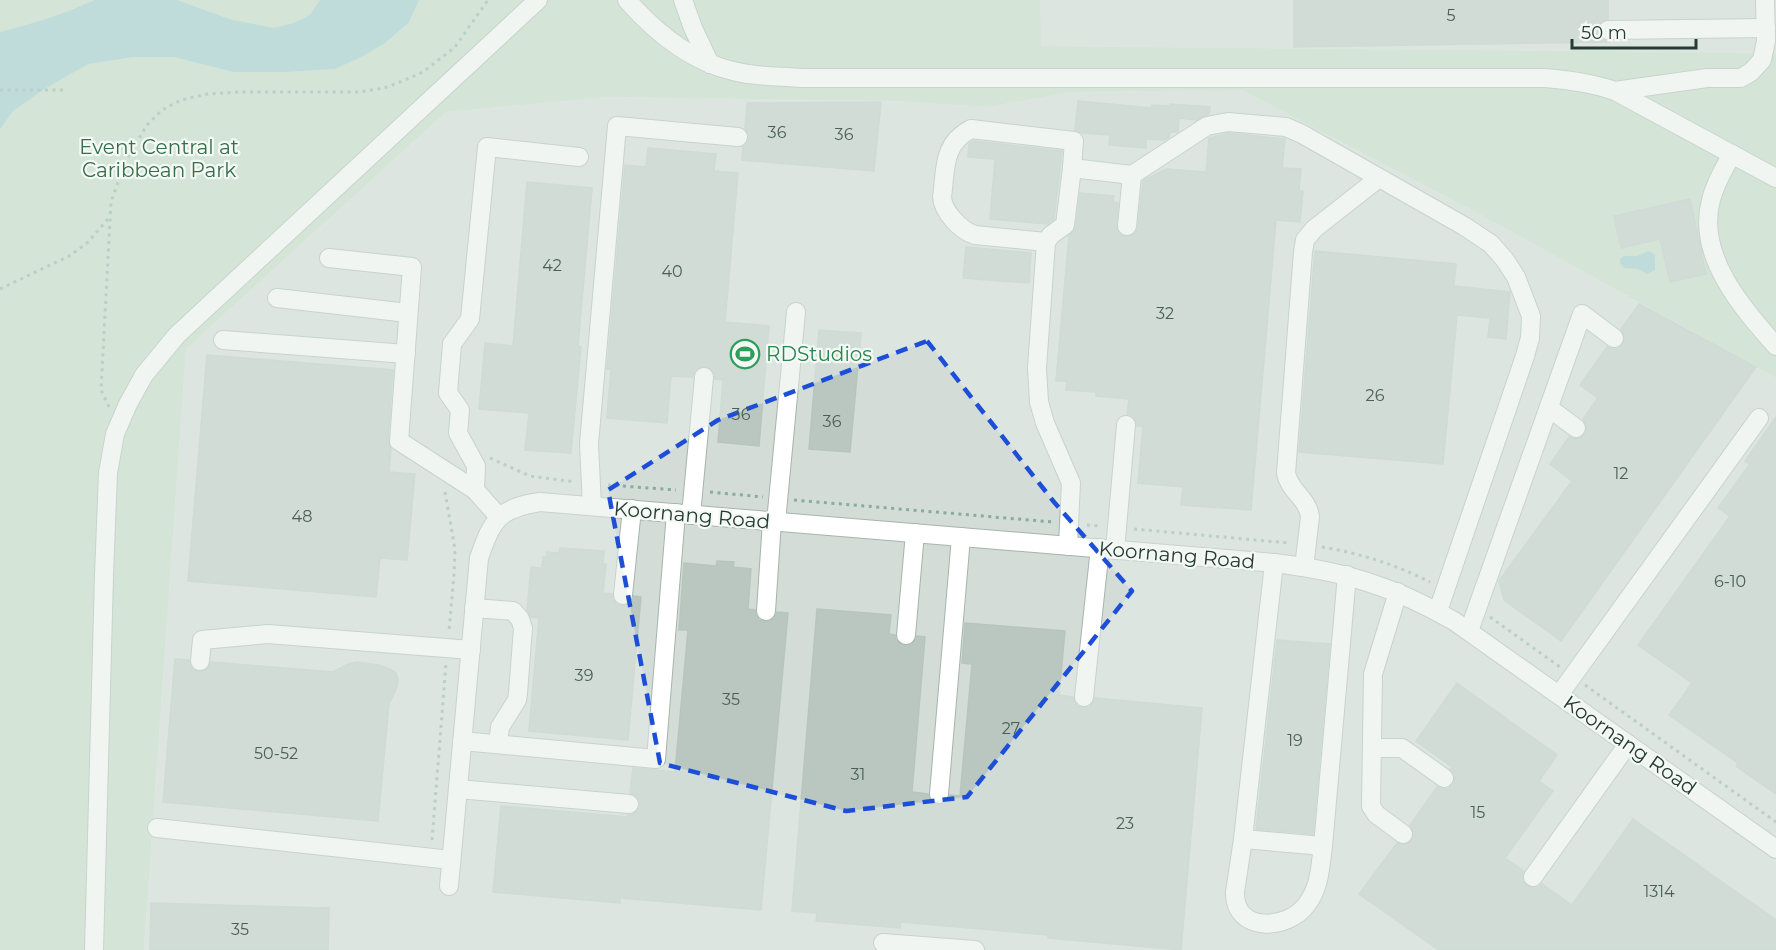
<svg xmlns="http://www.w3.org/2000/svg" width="1776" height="950" viewBox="0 0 1776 950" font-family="Montserrat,sans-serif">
<rect width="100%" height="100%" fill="#e4ece8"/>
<g fill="#d3dcd7">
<path d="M 1040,0 L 1776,0 L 1776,53 L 1040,46 Z"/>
<path d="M 1242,90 L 1483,216 L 1776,378 L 1776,950 L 144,950 L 186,349 L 446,112 L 609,97 L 895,101 L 988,107 L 1070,92 Z"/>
</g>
<path fill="#c0dbc5" d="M 0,0 L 1040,0 L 1041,46 L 1776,53 L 1776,378 L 1483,216 L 1242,90 L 1070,92 L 988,107 L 895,101 L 609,97 L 446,112 L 186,349 L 144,950 L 0,950 Z"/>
<g fill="#92c6cb">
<path d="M 95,0 L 177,0 L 232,20 L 274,28 L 294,23 L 310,15 L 320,0 L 419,0 L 409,22 L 385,43 L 361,57 L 335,69 L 284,72 L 234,72 L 174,57 L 133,57 L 88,64 L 46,88 L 13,111 L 0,129 L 0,32 C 33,24 64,14 95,0 Z"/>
<path d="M 1649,251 L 1655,255 L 1655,270 L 1647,274 L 1638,269 L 1624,268 L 1620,263 L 1620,259 L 1624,256 L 1637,256 Z"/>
</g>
<g fill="#bac7c1" stroke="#b7c5bf" stroke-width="1.5">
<path d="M 1294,0 L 1608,0 L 1608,19 L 1602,21 L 1597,30 L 1599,36 L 1608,42 L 1294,47 Z"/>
<path d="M 1078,101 L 1152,108 L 1152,105 L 1170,106 L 1170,104 L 1210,107 L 1209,114 L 1196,120 L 1179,118 L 1178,132 L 1170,132 L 1169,137 L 1165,140 L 1146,139 L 1146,148 L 1109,145 L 1110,135 L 1082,133 L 1075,130 Z"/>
<path d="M 881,102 L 874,171 L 742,160 L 743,147 L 747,144 L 749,139 L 748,133 L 745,128 L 747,103 Z"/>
<path d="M 1228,133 L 1285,139 L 1282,168 L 1301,169 L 1299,191 L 1303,191 L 1300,222 L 1276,220 L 1251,510 L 1181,505 L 1183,487 L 1138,483 L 1143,426 L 1137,426 L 1136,421 L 1133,416 L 1127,414 L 1129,399 L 1096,396 L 1096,392 L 1066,390 L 1067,381 L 1056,381 L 1069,236 L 1074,231 L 1076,227 L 1080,193 L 1114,196 L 1113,202 L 1118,203 L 1117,230 L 1121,235 L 1131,236 L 1136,233 L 1138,227 L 1143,181 L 1166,169 L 1206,172 L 1209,138 Z"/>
<path d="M 974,141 L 1062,151 L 1054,219 L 1047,224 L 990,219 L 995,159 L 968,157 L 969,144 Z"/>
<path d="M 648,148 L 716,154 L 714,171 L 738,173 L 725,322 L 769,326 L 759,446 L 718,442 L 723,380 L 715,379 L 714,372 L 706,366 L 700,367 L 695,370 L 693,377 L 671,376 L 667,423 L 607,418 L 611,369 L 607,369 L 625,165 L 646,167 Z"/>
<path d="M 527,182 L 592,188 L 578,346 L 581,347 L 571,453 L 525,450 L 529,413 L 479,409 L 485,343 L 513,346 Z"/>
<path d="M 1690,199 L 1706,274 L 1670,282 L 1660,239 L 1621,248 L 1614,216 Z"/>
<path d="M 966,247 L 1031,253 L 1029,283 L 963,278 Z"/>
<path d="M 1315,251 L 1456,264 L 1454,286 L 1510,292 L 1506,339 L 1488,337 L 1490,318 L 1457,315 L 1443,464 L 1299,452 Z"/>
<path d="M 1639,304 L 1756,367 L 1561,641 L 1504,600 L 1499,581 L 1572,481 L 1550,464 L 1569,437 L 1574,439 L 1580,438 L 1585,434 L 1586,424 L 1583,419 L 1598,398 L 1580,385 L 1607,347 L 1612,349 L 1618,349 L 1623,344 L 1624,334 L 1621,329 Z"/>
<path d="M 819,330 L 861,333 L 850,452 L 809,449 Z"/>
<path d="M 207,355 L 393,370 L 388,440 L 391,449 L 389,472 L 415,474 L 407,560 L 380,558 L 376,597 L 188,581 Z"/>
<path d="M 1776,417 L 1776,794 L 1736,766 L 1738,763 L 1669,715 L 1692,683 L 1638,645 L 1730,516 L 1718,508 L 1750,464 L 1745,461 Z"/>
<path d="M 560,548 L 604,551 L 603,564 L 606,564 L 603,593 L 612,594 L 613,599 L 616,604 L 622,606 L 632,602 L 634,596 L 641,597 L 628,740 L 529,731 L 539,618 L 531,617 L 527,610 L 531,567 L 542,568 L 543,557 L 547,557 L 547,552 L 559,553 Z"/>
<path d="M 717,561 L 734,562 L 733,567 L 751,569 L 748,609 L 755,610 L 756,615 L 759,620 L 765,622 L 770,621 L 775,618 L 777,612 L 788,613 L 761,910 L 620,898 L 620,903 L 493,892 L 501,806 L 628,817 L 628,815 L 633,814 L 638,811 L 640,806 L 639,799 L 635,795 L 630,793 L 633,768 L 675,772 L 688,630 L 679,630 L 684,563 L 716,566 Z"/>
<path d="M 817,609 L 891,615 L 889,634 L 895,635 L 896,640 L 904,646 L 911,645 L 917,636 L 925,637 L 912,792 L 928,794 L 929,799 L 937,805 L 944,804 L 950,795 L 960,796 L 972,664 L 962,663 L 965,623 L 1065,631 L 1059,695 L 1073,697 L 1077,706 L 1082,708 L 1089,707 L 1093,703 L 1095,698 L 1202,708 L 1181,950 L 1048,938 L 1048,935 L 901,922 L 900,928 L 816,921 L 817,913 L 792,911 Z"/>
<path d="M 1277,640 L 1330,644 L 1313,834 L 1256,829 Z"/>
<path d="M 175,659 L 189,660 L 190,665 L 193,670 L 200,672 L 209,668 L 211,662 L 333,672 L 348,664 L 357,662 L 378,665 L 390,669 L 396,673 L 398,680 L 397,687 L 389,704 L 378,821 L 163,802 Z"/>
<path d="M 1457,683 L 1557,755 L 1539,781 L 1553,791 L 1505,858 L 1524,871 L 1522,876 L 1526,886 L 1533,888 L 1538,887 L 1542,884 L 1572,905 L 1633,819 L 1776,920 L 1776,950 L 1439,950 L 1359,894 L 1397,843 L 1407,844 L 1412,840 L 1413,830 L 1410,825 L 1437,787 L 1442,789 L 1448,788 L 1453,784 L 1455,778 L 1454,773 L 1450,769 L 1452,767 L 1416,741 Z"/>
<path d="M 151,903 L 329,908 L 328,950 L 150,950 Z"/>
</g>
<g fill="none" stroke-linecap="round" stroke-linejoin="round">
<g stroke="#a7b4ae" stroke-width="20">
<g id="minor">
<path d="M 627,0 C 655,32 690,61 733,71 C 755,77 779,76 802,78 L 1545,78 C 1569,80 1592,83 1615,91 L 1776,178"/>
<path d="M 683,0 L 693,28 L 710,64"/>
<path d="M 1608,30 L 1766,28"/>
<path d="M 1615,91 L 1707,78 L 1741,78 L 1751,72 L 1762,60 L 1766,41 L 1765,0"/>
<path d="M 1732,154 C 1724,169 1715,183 1711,200 C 1696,255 1742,308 1776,346"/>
<path d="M 1127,226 L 1132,175"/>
<path d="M 1046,242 L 975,235 C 961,231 943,212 942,197 C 946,169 942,144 971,129 L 1074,141 L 1072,168"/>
<path d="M 329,258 L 412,267 L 399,441 L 475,490 L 499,517"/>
<path d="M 277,298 L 408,313"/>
<path d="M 223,340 L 406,354"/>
<path d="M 1549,408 L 1576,428"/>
<path d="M 475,490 L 476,466 L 458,433 L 460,410 L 448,393 L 452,344 L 470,319 L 487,147 L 579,157"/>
<path d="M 592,506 L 589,444 L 617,126 L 738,137"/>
<path d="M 691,515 L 704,377"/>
<path d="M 776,522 L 796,312"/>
<path d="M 1068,546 L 1071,483 L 1045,423 L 1039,402 L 1037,368 L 1046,242 L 1051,235 L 1065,225 L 1072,168 L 1132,175 L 1207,126 L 1228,122 L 1286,127 L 1302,134 L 1464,226 L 1491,244 L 1505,260 L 1516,277 L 1531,316 L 1530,338 L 1525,356 L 1438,611"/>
<path d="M 1115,550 L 1126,425"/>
<path d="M 1274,563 L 1243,839 L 1235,892 C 1234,933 1288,931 1307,904 C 1320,887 1320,867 1323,846"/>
<path d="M 1304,567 L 1310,517 C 1308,498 1289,491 1286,473 L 1303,252 L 1305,240 L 1314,229 L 1379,178"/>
<path d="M 1398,592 L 1373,674 L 1371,806 L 1376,814 L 1403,834"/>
<path d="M 623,595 L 632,509"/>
<path d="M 474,608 L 513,611 L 520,619 L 523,628 L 518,693 L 517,700 L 500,727 L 498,744"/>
<path d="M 766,611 L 772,521"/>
<path d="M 1469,631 L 1582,314 L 1614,338"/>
<path d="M 906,635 L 915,533"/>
<path d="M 200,661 L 202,640 L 268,634 L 471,650"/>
<path d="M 1559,695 L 1759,418"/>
<path d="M 1084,697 L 1100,548"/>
<path d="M 462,741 L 656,759 L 676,513"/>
<path d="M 1372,748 L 1402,748 L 1444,778"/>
<path d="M 458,789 L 629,804"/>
<path d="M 939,794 L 961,537"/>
<path d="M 157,828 L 451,860"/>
<path d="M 1243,839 L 1323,846 L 1347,575"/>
<path d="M 1533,877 L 1628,744"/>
<path d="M 449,886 L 479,558 C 492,520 499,508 540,502 L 1274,563 C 1343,571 1393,586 1454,621 L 1776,849"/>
<path d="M 883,943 L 975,950"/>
<path d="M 94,950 L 104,575 L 108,473 L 115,434 L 128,404 L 144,375 L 177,335 L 538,0"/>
</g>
</g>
<g stroke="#88ac9f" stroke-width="3" stroke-dasharray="3 4.5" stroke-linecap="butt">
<path d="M 0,90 L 66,90"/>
<path d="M 0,289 L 71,255 L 88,242 L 108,219"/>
<path d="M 109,407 L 101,390 L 111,202 L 126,160 L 147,125 L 162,110 L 181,100 L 207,94 L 239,92 L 360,92 L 384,88 L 405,80 L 423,72 L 455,47 L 488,0"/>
<path d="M 490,458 L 530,476 L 575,482"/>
<path d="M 608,485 L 676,490"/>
<path d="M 445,492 L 455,549 L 454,575 L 449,631"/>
<path d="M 710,492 L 763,497"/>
<path d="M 794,500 L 1053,522"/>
<path d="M 1087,525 L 1101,526"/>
<path d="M 1134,529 L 1289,543"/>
<path d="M 1322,547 C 1359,553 1397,565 1430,582"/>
<path d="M 1490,617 L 1560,667"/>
<path d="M 1585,685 L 1776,822"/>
<path d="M 432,840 L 446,664"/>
</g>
<use href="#minor" stroke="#fff" stroke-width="18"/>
</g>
<path d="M0 0H1776V950H0ZM 927,341 L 1054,502 L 1132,591 L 967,797 L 846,811 L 660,763 L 608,490 L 718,420 Z" fill="#e4ece8" fill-opacity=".55" fill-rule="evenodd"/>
<path fill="none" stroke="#1d4ed8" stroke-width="4.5" stroke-dasharray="12 8" stroke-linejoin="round" d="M 927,341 L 1054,502 L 1132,591 L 967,797 L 846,811 L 660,763 L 608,490 L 718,420 Z"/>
<defs>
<g id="stadium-ring" transform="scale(1.5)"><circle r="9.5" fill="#f5f9f6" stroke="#2e9e5b" stroke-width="1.5"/><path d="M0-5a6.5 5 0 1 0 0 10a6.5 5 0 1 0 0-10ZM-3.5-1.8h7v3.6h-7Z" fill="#2e9e5b"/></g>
</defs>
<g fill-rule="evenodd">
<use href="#stadium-ring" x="745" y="354"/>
</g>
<g text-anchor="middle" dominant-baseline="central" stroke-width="4.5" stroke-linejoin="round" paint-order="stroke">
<g font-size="16" fill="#4a5f57">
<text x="1451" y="15">5</text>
<text x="777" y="132">36</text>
<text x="844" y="134">36</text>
<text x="552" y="265">42</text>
<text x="672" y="271">40</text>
<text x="1165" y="313">32</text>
<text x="1375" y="395">26</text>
<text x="741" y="414">36</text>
<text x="832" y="421">36</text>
<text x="1621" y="473">12</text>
<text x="302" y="516">48</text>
<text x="1730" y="581">6-10</text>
<text x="584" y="675">39</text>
<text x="731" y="699">35</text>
<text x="1011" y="728">27</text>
<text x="1295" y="740">19</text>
<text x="276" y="753">50-52</text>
<text x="858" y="774">31</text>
<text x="1478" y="812">15</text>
<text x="1125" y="823">23</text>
<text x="1659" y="891">1314</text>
<text x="240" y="929">35</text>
</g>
<g font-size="20" fill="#346f46" stroke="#f5f9f6">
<text x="159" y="147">Event Central at<tspan x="159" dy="23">Caribbean Park</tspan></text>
</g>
<g font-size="20" fill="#27864d" stroke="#f5f9f6" text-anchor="start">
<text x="766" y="354">RDStudios</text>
</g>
<g font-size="20" fill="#253c34" stroke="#f5f9f6">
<text transform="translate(692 515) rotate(5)">Koornang Road</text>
<text transform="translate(1177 555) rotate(5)">Koornang Road</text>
<text transform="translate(1630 745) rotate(35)">Koornang Road</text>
</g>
</g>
<path d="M1572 39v9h124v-9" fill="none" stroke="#253c34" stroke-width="3"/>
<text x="1581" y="39" font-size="18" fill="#253c34" stroke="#f5f9f6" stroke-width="4.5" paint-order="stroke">50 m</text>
</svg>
